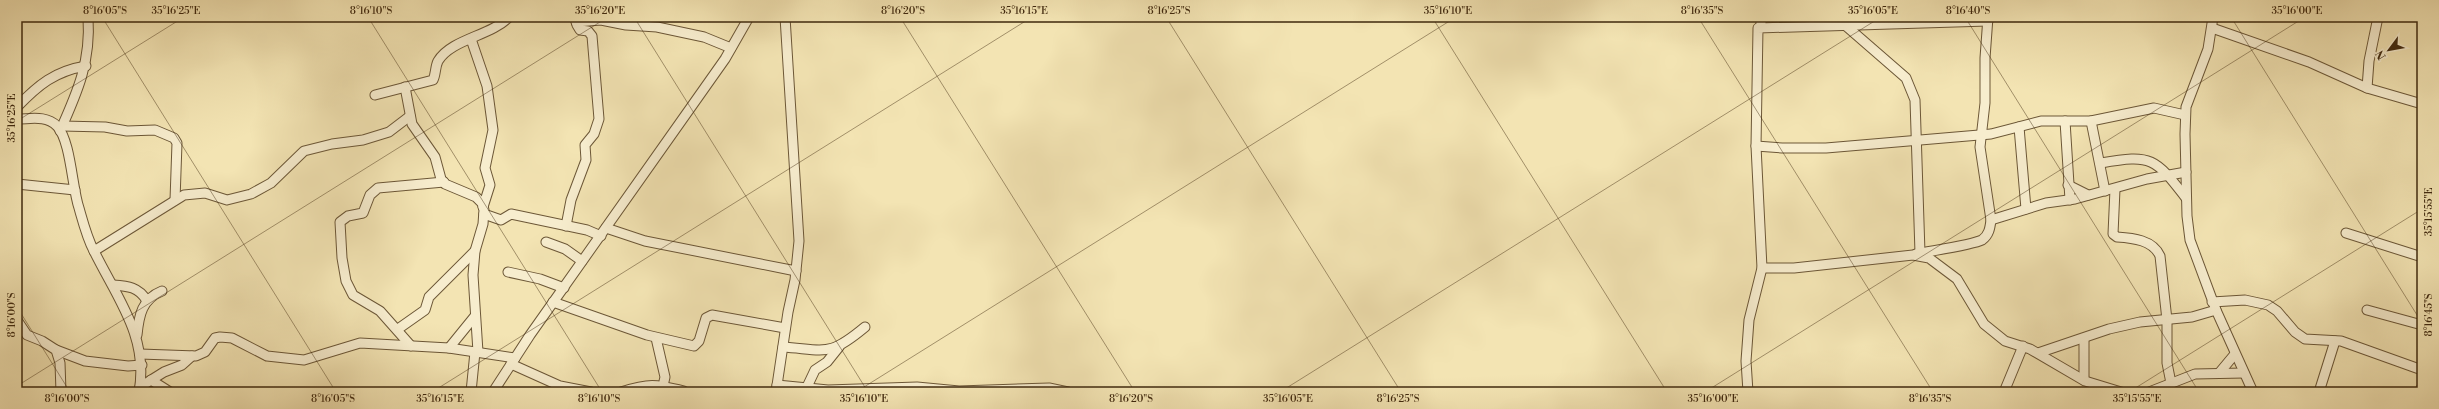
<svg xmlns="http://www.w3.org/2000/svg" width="2439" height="409" viewBox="0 0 2439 409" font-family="'Libre Bodoni',serif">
<rect width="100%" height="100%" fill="#f3e4b3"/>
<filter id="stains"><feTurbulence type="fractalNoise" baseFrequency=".005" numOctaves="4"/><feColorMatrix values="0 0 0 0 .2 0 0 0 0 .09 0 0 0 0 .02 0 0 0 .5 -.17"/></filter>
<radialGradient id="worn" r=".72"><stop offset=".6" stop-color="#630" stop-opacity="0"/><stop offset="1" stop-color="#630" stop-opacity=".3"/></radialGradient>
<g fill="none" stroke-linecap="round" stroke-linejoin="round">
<g stroke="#6c5737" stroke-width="11">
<g id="street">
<path d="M 2213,17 L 2208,49 L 2186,107 L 2185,134 L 2187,216 L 2190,240 L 2216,310 L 2253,392"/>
<path d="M 576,22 L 601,20 L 626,25 L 657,27 L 704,37 L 731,48"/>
<path d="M 1845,25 L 1906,78 L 1915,100 L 1920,253"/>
<path d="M 1761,28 L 1761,17"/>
<path d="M 2212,28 L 2309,62 L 2367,88 L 2422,104"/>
<path d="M 471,39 L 487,86 L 493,130 L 485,168 L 490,185 L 483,207"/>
<path d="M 405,87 L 412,124 L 435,157 L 441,179 L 445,184 L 476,197 L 482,203 L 484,210 L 483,224 L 475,251 L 473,275 L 478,352"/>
<path d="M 2367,88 L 2369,61 L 2378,17"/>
<path d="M 375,95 L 433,80 C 436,74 435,67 438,61 C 451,39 491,36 509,17"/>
<path d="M 17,107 C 38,85 55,71 86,66"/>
<path d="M 17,119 C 31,119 46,115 57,126 C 71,141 72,188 79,208 C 83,222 87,238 94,251 C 117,298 149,337 139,392"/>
<path d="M 2065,121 L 2070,200"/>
<path d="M 2091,121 L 2105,191"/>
<path d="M 62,126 L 105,127 L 127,131 L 155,130 L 174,138 L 177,143 L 175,200"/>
<path d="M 2019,127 L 2026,209"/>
<path d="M 60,131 C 78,91 91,61 88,17"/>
<path d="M 1756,146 L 1782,148 L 1826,148 L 1991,134 L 2041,121 L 2091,121 L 2154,108 L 2185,115"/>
<path d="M 2101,163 C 2152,154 2155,158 2186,198"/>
<path d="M 17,184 L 75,190"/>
<path d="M 2068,185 L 2088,195"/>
<path d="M 2115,189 L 2113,234 L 2117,237 C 2133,238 2153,240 2160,256 L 2167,320 L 2167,363 L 2171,383"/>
<path d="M 484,214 L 501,220 L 511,214 L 587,230 L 601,236"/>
<path d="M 1991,220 L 2046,203 L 2075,199 L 2147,179 L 2186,172"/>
<path d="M 566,226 L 571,200 L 586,160 L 585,145 L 594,134 L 599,119 L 592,36 L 588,31 L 580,30 L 577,25 L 575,17"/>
<path d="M 606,228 L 645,241 L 796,271"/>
<path d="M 2346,233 L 2422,257"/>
<path d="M 546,242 L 565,249 L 582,261"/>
<path d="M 94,251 L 184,195 L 205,193 L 227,200 L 251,194 L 271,183 L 304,151 L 332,144 L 363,140 L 389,132 L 410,116"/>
<path d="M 1916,254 C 1930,251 1972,245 1982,240 C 1989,235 1990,228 1991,220 L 1980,147 L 1985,103 L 1985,58 L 1988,17"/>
<path d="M 1762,268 L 1794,268 L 1913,255 L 1929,258 L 1957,279 L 1984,324 L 2005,341 L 2030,349 L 2085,381 L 2121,392"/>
<path d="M 508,272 L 540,279 L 564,288"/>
<path d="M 113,285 C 128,286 139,287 147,301"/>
<path d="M 553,302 L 647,335 L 694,346 L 699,341 L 706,318 L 712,315 L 785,328"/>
<path d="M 2212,302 L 2245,300 L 2268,305 L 2277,311 L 2295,332 L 2305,339 L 2341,341 L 2422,370"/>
<path d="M 2367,310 L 2422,325"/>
<path d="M 17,320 L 27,335 L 42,341 L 56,350 L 60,363 L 61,392"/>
<path d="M 398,329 L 425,310 L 429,297 L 475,251"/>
<path d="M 137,335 C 139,315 142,299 162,291"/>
<path d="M 656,338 L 665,377 L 663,386"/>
<path d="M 411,346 L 380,311 L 353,295 L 346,281 L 342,258 L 340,222 L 348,216 L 363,213 L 370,195 L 378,188 L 444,182"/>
<path d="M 783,347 C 827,350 829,357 865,327"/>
<path d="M 449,348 L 475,316"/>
<path d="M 56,350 L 85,361 L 128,366 L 142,365"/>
<path d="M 2038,353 L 2109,329 L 2140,322 L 2192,317 L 2216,310"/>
<path d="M 140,354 L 196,356 L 205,352 L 215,338 L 220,337 L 232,338 L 267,356 L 304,360 L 360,343 L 449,348 L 515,358"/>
<path d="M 511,364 L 560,386 L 591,392"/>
<path d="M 2220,372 L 2235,354"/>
<path d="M 151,380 L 170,392"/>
<path d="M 2084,380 L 2084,339"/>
<path d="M 777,385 L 828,390 L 917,387 L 959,391 L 1049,388 L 1068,392"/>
<path d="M 140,387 L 164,372 L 182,365 L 192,356"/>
<path d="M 806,389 L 815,370 L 827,362 L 839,347"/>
<path d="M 471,392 L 475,352"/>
<path d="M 493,392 L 530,335 L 725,59 L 749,17"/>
<path d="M 621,392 C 649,383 655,384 684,391"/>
<path d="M 776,392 L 788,312 L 795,280 L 799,241 L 785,17"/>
<path d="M 1748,392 L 1746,361 L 1749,320 L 1762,268 L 1756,146 L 1758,28 L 1988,21"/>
<path d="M 2004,392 L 2023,346"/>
<path d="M 2149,392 L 2195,374 L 2244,373"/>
<path d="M 2319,392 L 2335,341"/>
<path d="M 2419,392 L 2422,387"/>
</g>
</g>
<use href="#street" stroke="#f7edce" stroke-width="9"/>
</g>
<path fill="none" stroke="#3f280e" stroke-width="1" stroke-opacity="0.45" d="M 102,17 L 336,392M 368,17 L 602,392M 634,17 L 868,392M 900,17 L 1135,392M 1166,17 L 1401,392M 1432,17 L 1667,392M 1698,17 L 1933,392M 1965,17 L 2199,392M 2231,17 L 2422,323M 17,121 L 184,17M 17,307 L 70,392M 17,386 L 608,17M 432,392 L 1032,17M 856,392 L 1456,17M 1280,392 L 1881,17M 1705,392 L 2305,17M 2129,392 L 2422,209"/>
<rect width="2439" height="409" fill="none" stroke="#f3e4b3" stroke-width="44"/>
<g transform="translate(2389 50) rotate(238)" stroke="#f7edce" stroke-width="3" paint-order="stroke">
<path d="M0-3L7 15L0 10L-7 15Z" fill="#3f280e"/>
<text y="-6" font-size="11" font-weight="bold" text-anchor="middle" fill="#3f280e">N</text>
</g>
<rect x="22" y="22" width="2395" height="365" fill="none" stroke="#3f280e" stroke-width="1.5"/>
<g font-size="10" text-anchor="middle" fill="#3f280e">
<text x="105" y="14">8°16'05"S</text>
<text x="176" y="14">35°16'25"E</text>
<text x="371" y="14">8°16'10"S</text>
<text x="600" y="14">35°16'20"E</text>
<text x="903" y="14">8°16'20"S</text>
<text x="1024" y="14">35°16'15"E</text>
<text x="1169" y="14">8°16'25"S</text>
<text x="1448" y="14">35°16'10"E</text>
<text x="1702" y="14">8°16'35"S</text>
<text x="1873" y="14">35°16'05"E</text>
<text x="1968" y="14">8°16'40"S</text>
<text x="2297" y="14">35°16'00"E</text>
<text transform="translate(11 118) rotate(-90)" y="4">35°16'25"E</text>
<text transform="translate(2428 212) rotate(-90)" y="4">35°15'55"E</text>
<text transform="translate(11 315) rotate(-90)" y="4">8°16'00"S</text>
<text transform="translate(2428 315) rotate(-90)" y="4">8°16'45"S</text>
<text x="67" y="402">8°16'00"S</text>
<text x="333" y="402">8°16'05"S</text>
<text x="440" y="402">35°16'15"E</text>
<text x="599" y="402">8°16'10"S</text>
<text x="864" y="402">35°16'10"E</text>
<text x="1131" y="402">8°16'20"S</text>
<text x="1288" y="402">35°16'05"E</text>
<text x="1398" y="402">8°16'25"S</text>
<text x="1713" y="402">35°16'00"E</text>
<text x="1930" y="402">8°16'35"S</text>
<text x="2137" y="402">35°15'55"E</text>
</g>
<rect width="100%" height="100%" filter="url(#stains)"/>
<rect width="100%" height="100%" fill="url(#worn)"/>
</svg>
